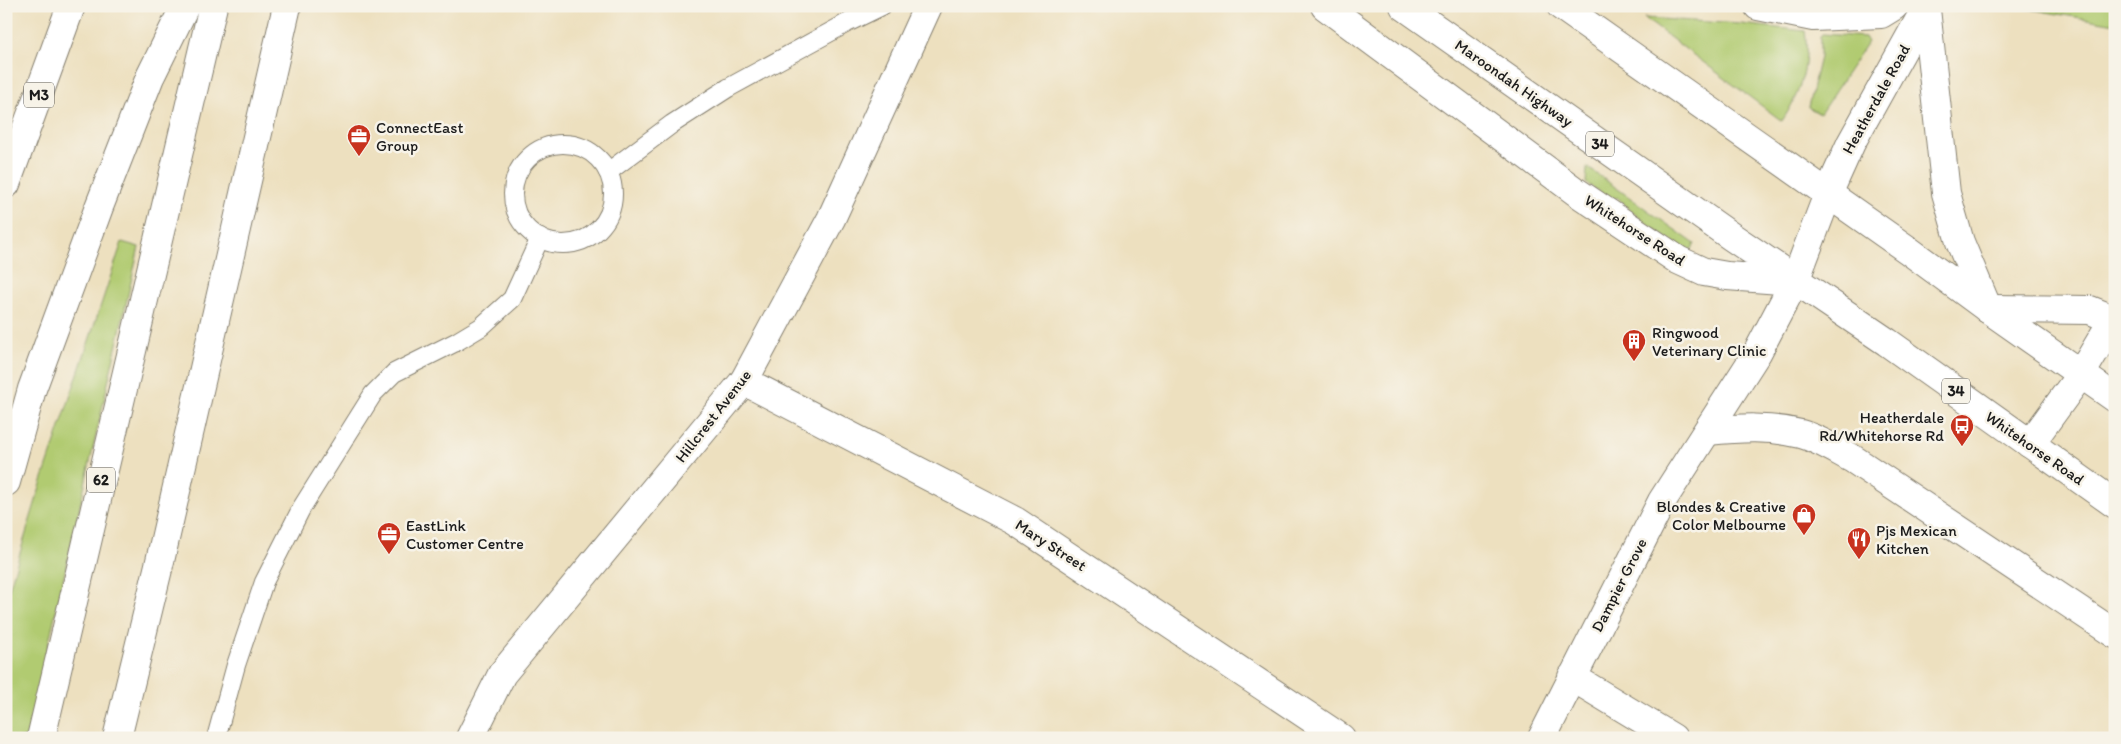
<svg xmlns="http://www.w3.org/2000/svg" width="2121" height="744" viewBox="0 0 2121 744" font-family="Itim,sans-serif">
<rect width="100%" height="100%" fill="#f7f3e8"/>
<filter id="ink" filterUnits="userSpaceOnUse"><feTurbulence type="fractalNoise" baseFrequency=".02" numOctaves="2"/><feDisplacementMap in="SourceGraphic" scale="10" xChannelSelector="R" yChannelSelector="G"/><feConvolveMatrix kernelMatrix="1 2 1 2 8 2 1 2 1" color-interpolation-filters="sRGB"/></filter>
<filter id="wash" filterUnits="userSpaceOnUse"><feTurbulence type="fractalNoise" baseFrequency=".0096" numOctaves="4" result="noise"/><feDisplacementMap in="SourceGraphic" scale="20" xChannelSelector="R" yChannelSelector="G"/><feGaussianBlur stdDeviation="1.12" result="paint"/><feColorMatrix in="noise" values="0 0 0 0 0 0 0 0 0 0 0 0 0 0 0 0 0 1.4 0 .05"/><feComposite in="paint" operator="in"/></filter>
<g filter="url(#wash)">
<rect width="100%" height="100%" fill="#ede0bf"/>
<g fill="#b1cb71" stroke="#667446">
<path d="M 2007,6 L 2115,6 L 2115,24 L 2018,7 Z"/>
<path d="M 1644,18 L 1741,24 L 1805,31 C 1810,64 1800,94 1782,121 Z"/>
<path d="M 1822,34 L 1865,37 L 1868,42 L 1820,114 L 1808,107 L 1820,57 L 1820,36 Z"/>
<path d="M 1587,167 L 1695,244 L 1690,252 C 1663,236 1639,220 1617,197 L 1613,201 L 1586,183 Z"/>
<path d="M 122,242 L 139,247 L 27,738 L 6,738 L 6,599 L 41,484 Z"/>
</g>
</g>
<g filter="url(#ink)">
<g fill="none" stroke-linecap="round" stroke-linejoin="round">
<g stroke="#847e6e" stroke-width="20">
<g id="lane">
<circle cx="563" cy="194" r="50"/>
<path d="M 608,172 L 672,124 L 728,88 L 847,23 L 882,6"/>
<path d="M 216,738 L 236,665 L 264,582 L 302,507 L 373,394 L 394,373 L 456,342 L 481,327 L 512,299 L 540,238"/>
</g>
</g>
<g stroke="#847e6e" stroke-width="30">
<g id="street">
<path d="M 1325,6 L 1575,191 L 1678,260 L 1704,272 L 1727,276 L 1795,281 L 1757,353 L 1662,501 L 1542,738"/>
<path d="M 1988,309 L 2090,310 L 2115,320"/>
<path d="M 744,381 L 1015,521 L 1341,738"/>
<path d="M 1708,431 C 1739,428 1770,426 1801,434 C 1819,439 1836,450 1853,459 L 2115,634"/>
<path d="M 1572,677 L 1673,738"/>
<path d="M 470,738 L 502,674 L 744,381 L 831,219 L 928,6"/>
</g>
</g>
<g stroke="#847e6e" stroke-width="30">
<g id="secondary">
<path d="M 1758,6 L 1813,17 L 1881,14 L 1894,6"/>
<path d="M 1926,9 L 1946,193 L 1960,242 L 1988,309"/>
<path d="M 1828,194 L 1851,143 L 1927,6"/>
</g>
</g>
<g stroke="#847e6e" stroke-width="30">
<g id="highway">
<path d="M 1404,6 L 1732,237 L 1887,342 L 2115,504"/>
<path d="M 1561,6 L 1908,250 L 1988,309 L 2115,398"/>
<path d="M 6,184 L 71,6"/>
<path d="M 1795,281 L 1828,194"/>
<path d="M 2030,444 L 2081,374 L 2113,320"/>
<path d="M 6,482 L 32,389 L 99,207 L 150,77 L 185,6"/>
<path d="M 41,738 L 213,6"/>
<path d="M 117,738 L 160,561 L 287,6"/>
</g>
</g>
<use href="#lane" stroke="#fff" stroke-width="18"/>
<use href="#street" stroke="#fff" stroke-width="28"/>
<use href="#secondary" stroke="#fff" stroke-width="28"/>
<use href="#highway" stroke="#fff" stroke-width="28"/>
</g>
</g>
<defs>
<g id="office-pin" transform="scale(1.25)"><path d="M0 17L-7.5 6A9.5 9.5 0 1 1 7.5 6Z" fill="#c8321e" stroke="#f7f3e8"/><path d="M-6-3h4V-5.5h4V-3h4V5H-6ZM-1-4.5V-3h2v-1.5ZM-6 0V1H6V0Z" fill="#fff"/></g>
<g id="building-pin" transform="scale(1.25)"><path d="M0 17L-7.5 6A9.5 9.5 0 1 1 7.5 6Z" fill="#c8321e" stroke="#f7f3e8"/><path d="M-4-6H4V6H1V3H-1V6H-4ZM-2.5-4.3h1.7v1.8h-1.7ZM.8-4.3h1.7v1.8H.8ZM-2.5-1h1.7V.8h-1.7ZM.8-1h1.7V.8H.8Z" fill="#fff"/></g>
<g id="bus-pin" transform="scale(1.25)"><path d="M0 17L-7.5 6A9.5 9.5 0 1 1 7.5 6Z" fill="#c8321e" stroke="#f7f3e8"/><path d="M-5-6H5V4H4V6H2V4H-2V6H-4V4H-5ZM-3.5-4V0h7V-4ZM-3.5 1.2v1.5H-2V1.2ZM2 1.2v1.5H3.5V1.2Z" fill="#fff"/></g>
<g id="shop-pin" transform="scale(1.25)"><path d="M0 17L-7.5 6A9.5 9.5 0 1 1 7.5 6Z" fill="#c8321e" stroke="#f7f3e8"/><path d="M-5-2.5h2.3a2.7 3.5 0 0 1 5.4 0H5L5.5 6h-11ZM-1.5-2.5h3a1.5 2.3 0 0 0-3 0Z" fill="#fff"/></g>
<g id="restaurant-pin" transform="scale(1.25)"><path d="M0 17L-7.5 6A9.5 9.5 0 1 1 7.5 6Z" fill="#c8321e" stroke="#f7f3e8"/><path d="M-5-6h1v4h1v-4h1v4h1v-4h1v5L-1.5 .5V6h-2V.5L-5-1ZM5-6V6H3V1.5H1.5Q1.5-4 5-6Z" fill="#fff"/></g>
</defs>
<g fill-rule="evenodd">
<use href="#office-pin" x="359" y="136"/>
<use href="#building-pin" x="1634" y="341"/>
<use href="#bus-pin" x="1962" y="426"/>
<use href="#shop-pin" x="1804" y="515"/>
<use href="#office-pin" x="389" y="534"/>
<use href="#restaurant-pin" x="1859" y="539"/>
</g>
<g text-anchor="middle" dominant-baseline="central" stroke-width="5" stroke-linejoin="round" paint-order="stroke">
<g fill="#f7f3e8" stroke="#5e5c59" stroke-width="1">
<rect x="24" y="82.5" width="30" height="25" rx="4"/>
<rect x="1586" y="131.5" width="28" height="25" rx="4"/>
<rect x="1942" y="378.5" width="28" height="25" rx="4"/>
<rect x="87" y="467.5" width="28" height="25" rx="4"/>
</g>
<g font-size="15" font-weight="bold" fill="#1c1c1c">
<text x="39" y="95">M3</text>
<text x="1600" y="144">34</text>
<text x="1956" y="391">34</text>
<text x="101" y="480">62</text>
</g>
<g font-size="16" fill="#1c1c1c" stroke="#f7f3e8">
<text transform="translate(1514 83) rotate(35)">Maroondah Highway</text>
<text transform="translate(1876 99) rotate(-61)">Heatherdale Road</text>
<text transform="translate(1635 230) rotate(33)">Whitehorse Road</text>
<text transform="translate(713 416) rotate(-52)">Hillcrest Avenue</text>
<text transform="translate(2035 448) rotate(35)">Whitehorse Road</text>
<text transform="translate(1051 545) rotate(33)">Mary Street</text>
<text transform="translate(1619 585) rotate(-63)">Dampier Grove</text>
</g>
<g font-size="16" fill="#1c1c1c" stroke="#f7f3e8" text-anchor="start">
<text x="376" y="127">ConnectEast<tspan x="376" dy="18">Group</tspan></text>
<text x="1652" y="332">Ringwood<tspan x="1652" dy="18">Veterinary Clinic</tspan></text>
<text x="1944" y="417" text-anchor="end">Heatherdale<tspan x="1944" dy="18">Rd/Whitehorse Rd</tspan></text>
<text x="1786" y="506" text-anchor="end">Blondes &amp; Creative<tspan x="1786" dy="18">Color Melbourne</tspan></text>
<text x="406" y="525">EastLink<tspan x="406" dy="18">Customer Centre</tspan></text>
<text x="1876" y="530">Pjs Mexican<tspan x="1876" dy="18">Kitchen</tspan></text>
</g>
</g>
<rect width="2121" height="744" fill="none" stroke="#f7f3e8" stroke-width="25"/>
</svg>
